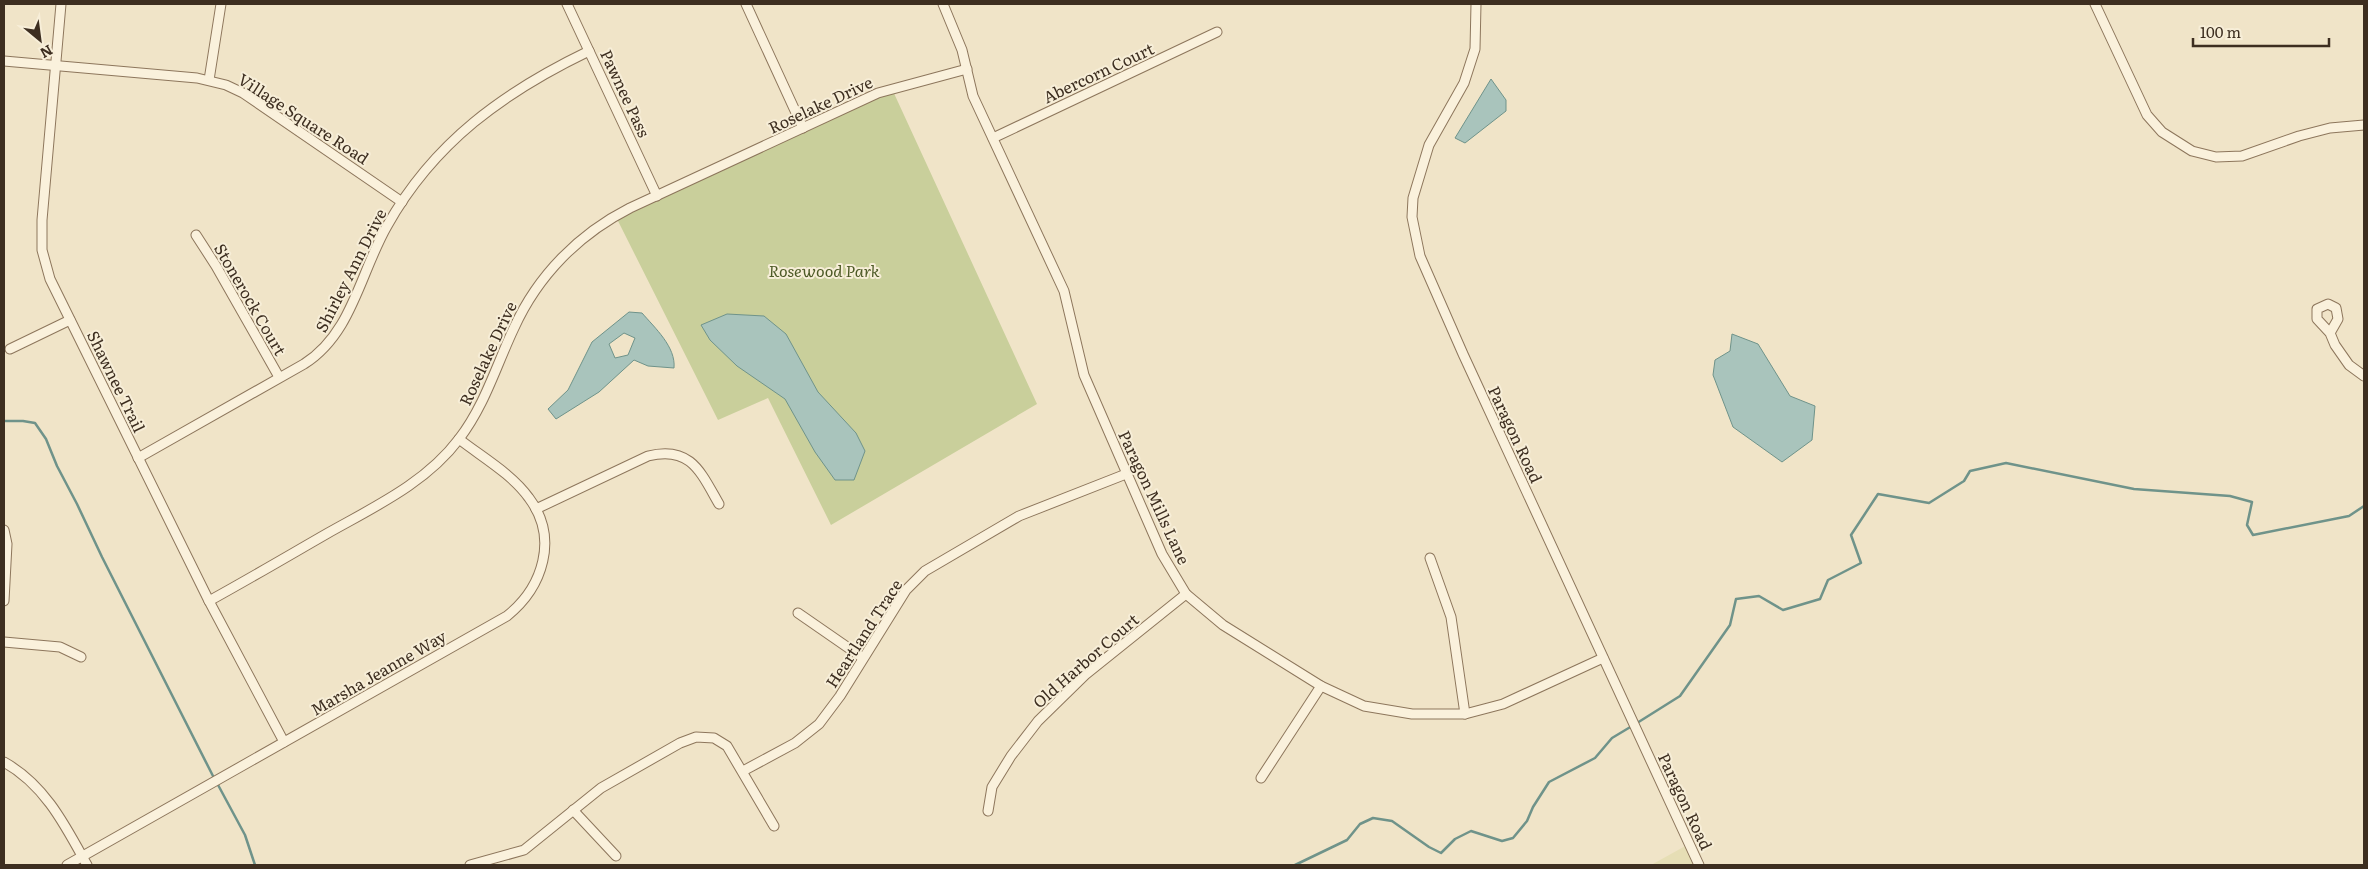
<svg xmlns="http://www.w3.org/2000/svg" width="2368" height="869" viewBox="0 0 2368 869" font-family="Literata,serif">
<rect width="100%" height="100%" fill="#f0e4c8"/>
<path fill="#e6deb5" d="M 1689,844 L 1699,865 L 1651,865 Z"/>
<path fill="#c9cf9b" d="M 892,89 L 1037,404 L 831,525 L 768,398 L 718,420 L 615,215 Z"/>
<g fill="#a9c4bc" stroke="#6f938a" fill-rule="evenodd">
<path d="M 1491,79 L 1506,100 L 1506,111 L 1465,143 L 1455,138 Z"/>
<path d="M 629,312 L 642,313 C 655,328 676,347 674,368 L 648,366 L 634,360 L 599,392 L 556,419 L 548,409 L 568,390 L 592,342 ZM 624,333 L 635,338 L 628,355 L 615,358 L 609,344 Z"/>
<path d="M 727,314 L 764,316 L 786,334 L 818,392 L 856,433 L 865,451 L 854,480 L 835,480 L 815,452 L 785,399 L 737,366 L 710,340 L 701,325 Z"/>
<path d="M 1732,334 L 1758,344 L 1790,396 L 1815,406 L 1812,440 L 1782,462 L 1733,427 L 1713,375 L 1715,360 L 1730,351 Z"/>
</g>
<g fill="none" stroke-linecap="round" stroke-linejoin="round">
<g stroke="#6f938a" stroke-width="2.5">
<path d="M 4,421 L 23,421 L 35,423 L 46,439 L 57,466 L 77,504 L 102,557 L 214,778"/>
<path d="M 1637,723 L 1680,696 L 1730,625 L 1736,599 L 1759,596 L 1783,610 L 1820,599 L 1828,580 L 1861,563 L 1851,535 L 1878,494 L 1929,503 L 1964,481 L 1970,471 L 2006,463 L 2134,489 L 2230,496 L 2252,502 L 2247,525 L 2253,535 L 2349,516 L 2364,506"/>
<path d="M 217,783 L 245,835 L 255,865"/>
<path d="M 1295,865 L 1347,840 L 1360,824 L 1373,818 L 1392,821 L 1429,847 L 1441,853 L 1455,839 L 1471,831 L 1502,841 L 1513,838 L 1527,821 L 1533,807 L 1549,782 L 1595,758 L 1612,738 L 1632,726"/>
</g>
<g stroke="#8d765c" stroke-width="11">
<g id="minor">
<path d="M 61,4 L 42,220 L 42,250 L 50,279 L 209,601 L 284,742"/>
<path d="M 567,4 L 657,196"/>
<path d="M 746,4 L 803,128"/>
<path d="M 943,4 L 962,50 L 973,96 L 1064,291 L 1084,375 L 1162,554 L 1186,594 L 1223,625 L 1321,686 L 1364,706 L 1412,714 L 1465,714 L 1503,704 L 1603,658"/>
<path d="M 1476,4 L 1475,49 L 1464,83 L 1429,145 L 1413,198 L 1412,217 L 1420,256 L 1463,354 L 1699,865"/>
<path d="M 2095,4 L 2147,115 L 2162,132 L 2192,151 L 2216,157 L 2242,156 L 2299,136 L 2330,128 L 2364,125"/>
<path d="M 4,61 L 197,78 L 226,85 L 243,93 L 402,202"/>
<path d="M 209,80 L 221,4"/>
<path d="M 993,138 L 1217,32"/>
<path d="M 196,235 L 216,266 L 279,377"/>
<path d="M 2330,333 L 2338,319 L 2336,308 L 2328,304 L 2317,309 L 2317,319 L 2330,333 L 2335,345 L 2349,365 L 2364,376"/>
<path d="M 10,349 L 70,320"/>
<path d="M 138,458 L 304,364 C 352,334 360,273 387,226 C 434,142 504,92 589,51"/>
<path d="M 536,509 L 648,456 C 691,445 701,473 719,504"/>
<path d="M 4,530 L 7,544 L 4,601"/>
<path d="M 1430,558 L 1451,617 L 1465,714"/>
<path d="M 209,601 C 249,579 288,556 328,533 C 374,507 426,483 459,439 C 485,405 496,366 514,328 C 538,275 579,234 630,208 L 878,93 L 967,69"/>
<path d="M 798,613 L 863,658"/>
<path d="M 4,642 L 60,647 L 81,657"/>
<path d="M 4,762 C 45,785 65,825 87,865"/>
<path d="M 743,771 L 795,743 L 819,724 L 840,696 L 906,590 L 925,571 L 1019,516 L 1126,474"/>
<path d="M 1261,778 L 1321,686"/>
<path d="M 573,810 L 616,856"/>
<path d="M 988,811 L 992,787 L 1011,756 L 1038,721 L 1085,675 L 1186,594"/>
<path d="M 67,865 L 507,616 C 543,587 559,538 529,498 C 512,474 482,457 459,439"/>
<path d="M 470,865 L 524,850 L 601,788 L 680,743 L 696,737 L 714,738 L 727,746 L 774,826"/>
</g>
</g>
<use href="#minor" stroke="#faf1dc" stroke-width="9"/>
</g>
<g text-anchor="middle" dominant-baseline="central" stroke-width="4" stroke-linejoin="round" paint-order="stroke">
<g font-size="16" fill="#3d2e20" stroke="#f7eed8">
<text transform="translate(1098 72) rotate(-25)">Abercorn Court</text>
<text transform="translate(626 93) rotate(65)">Pawnee Pass</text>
<text transform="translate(820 104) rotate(-25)">Roselake Drive</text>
<text transform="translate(304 118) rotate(33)">Village Square Road</text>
<text transform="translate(350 270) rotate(-63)">Shirley Ann Drive</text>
<text transform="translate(251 299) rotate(60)">Stonerock Court</text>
<text transform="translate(487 353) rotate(-65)">Roselake Drive</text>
<text transform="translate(117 381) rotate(64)">Shawnee Trail</text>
<text transform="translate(1516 434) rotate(65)">Paragon Road</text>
<text transform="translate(1155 497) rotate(65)">Paragon Mills Lane</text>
<text transform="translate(863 633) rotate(-57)">Heartland Trace</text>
<text transform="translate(1085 660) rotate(-41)">Old Harbor Court</text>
<text transform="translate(378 672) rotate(-30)">Marsha Jeanne Way</text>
<text transform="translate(1686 801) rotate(65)">Paragon Road</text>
</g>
<g font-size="16" font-style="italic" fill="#4d5a26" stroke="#f7eed8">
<text x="824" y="270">Rosewood Park</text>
</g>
</g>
<rect width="2368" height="869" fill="none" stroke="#3d2e20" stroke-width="10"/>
<g transform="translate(40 40) rotate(151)" stroke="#f7eed8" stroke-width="4" paint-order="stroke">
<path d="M0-4L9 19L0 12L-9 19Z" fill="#3d2e20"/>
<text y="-8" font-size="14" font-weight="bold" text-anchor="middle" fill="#3d2e20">N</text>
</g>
<path d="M2193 38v8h136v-8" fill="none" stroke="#3d2e20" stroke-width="2.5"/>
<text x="2200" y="38" font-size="15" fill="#3d2e20" stroke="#f7eed8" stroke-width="4" paint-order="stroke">100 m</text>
</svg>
